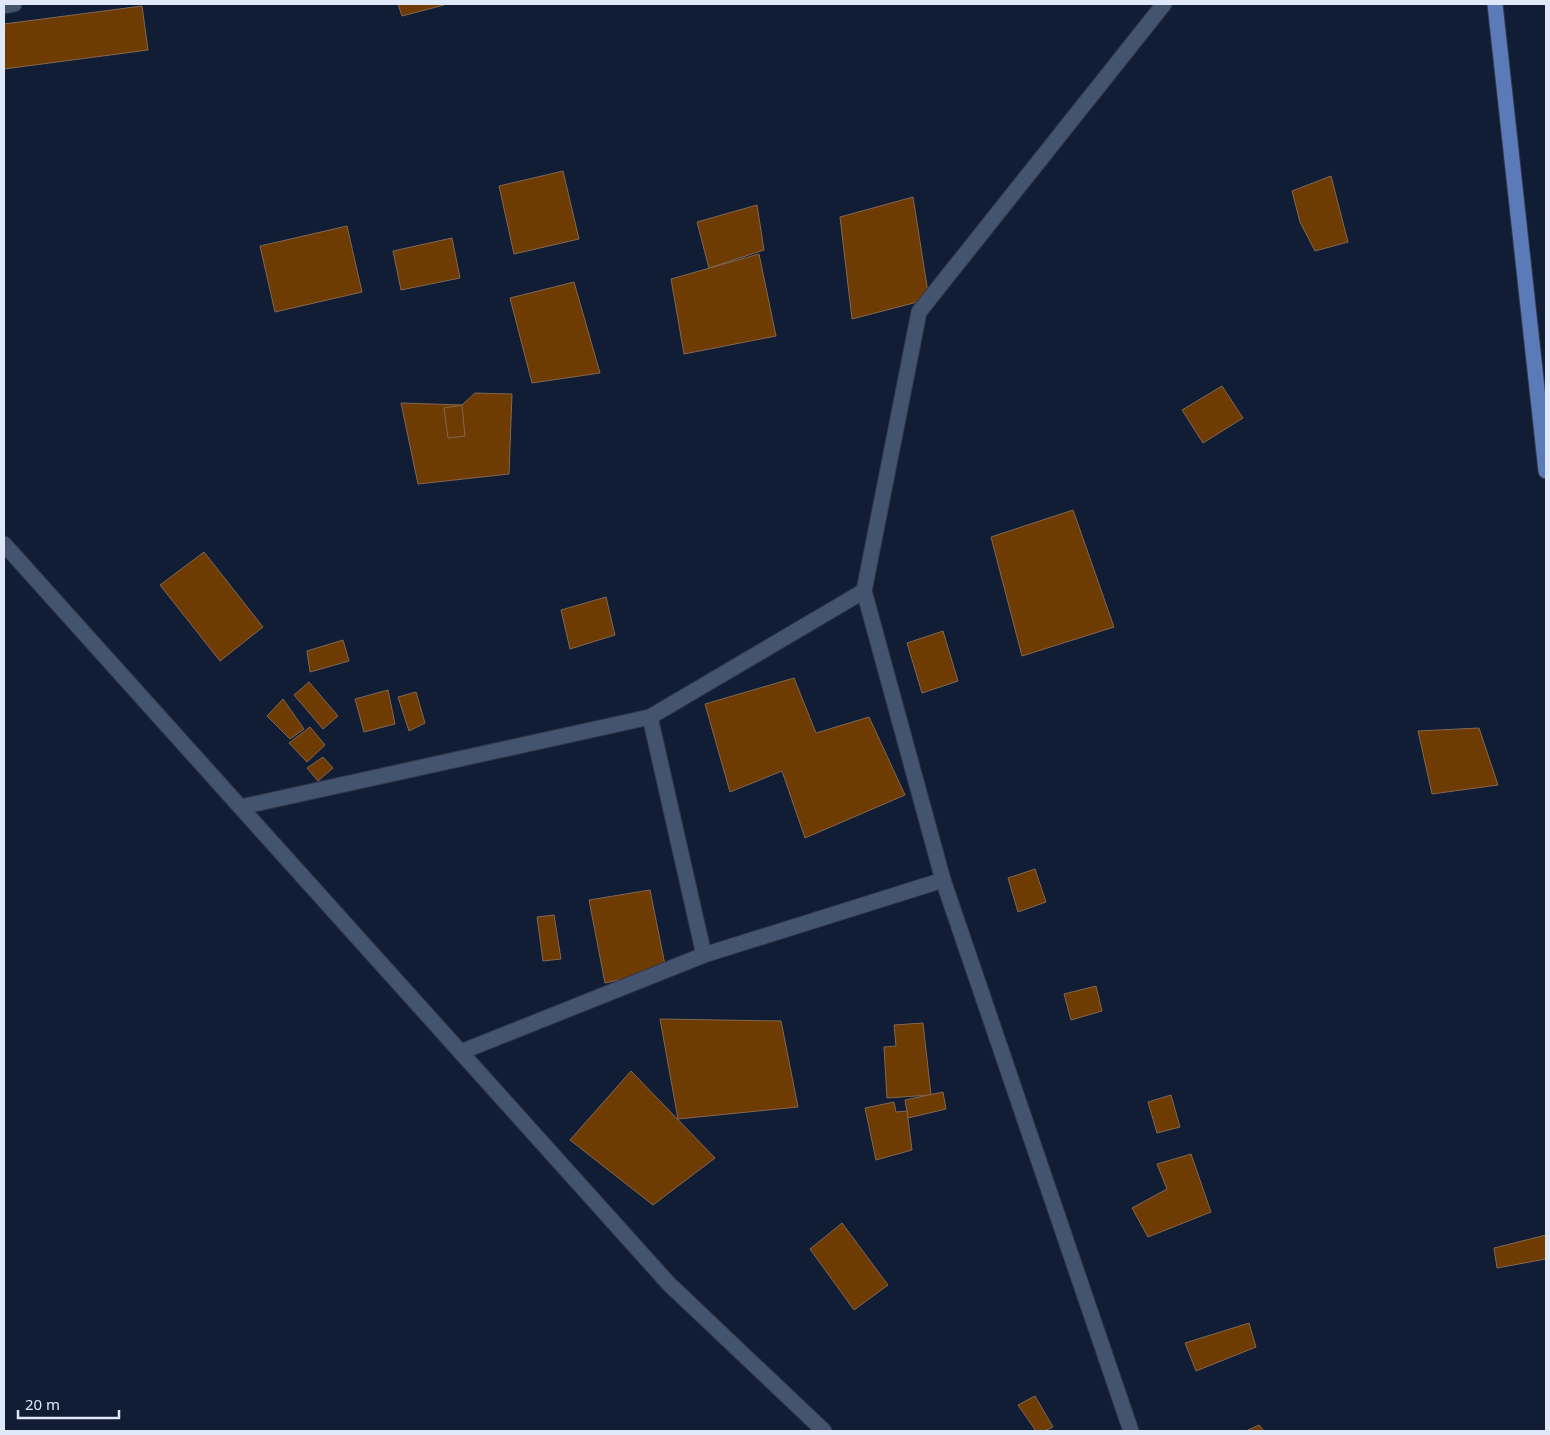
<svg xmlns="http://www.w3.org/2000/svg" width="1550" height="1435" viewBox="0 0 1550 1435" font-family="'Noto Sans',sans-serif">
<rect width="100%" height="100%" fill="#101d35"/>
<g fill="#6e3b03" stroke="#836751">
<path d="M 398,4 L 444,4 L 444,5 L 402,16 Z"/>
<path d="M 142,6 L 148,50 L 4,69 L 4,24 Z"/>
<path d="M 563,171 L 579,239 L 514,254 L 499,186 Z"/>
<path d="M 1331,176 L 1348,242 L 1315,251 L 1300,222 L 1292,191 Z"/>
<path d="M 913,197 L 929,299 L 852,319 L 840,217 Z"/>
<path d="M 757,205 L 764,250 L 709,268 L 697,222 Z"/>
<path d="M 347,226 L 362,292 L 275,312 L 260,246 Z"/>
<path d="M 452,238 L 460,278 L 401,290 L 393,251 Z"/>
<path d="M 759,254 L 776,336 L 684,354 L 671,279 Z"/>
<path d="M 574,282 L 600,373 L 532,383 L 510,298 Z"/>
<path d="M 1222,386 L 1243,418 L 1203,443 L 1182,410 Z"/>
<path d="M 475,393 L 512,394 L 509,474 L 418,484 L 401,403 L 462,405 Z"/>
<path d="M 462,405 L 465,436 L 448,438 L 444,408 Z"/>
<path d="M 1073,510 L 1114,627 L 1022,656 L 991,537 Z"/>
<path d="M 204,552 L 263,627 L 220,661 L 160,585 Z"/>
<path d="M 606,597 L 615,635 L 570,649 L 561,610 Z"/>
<path d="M 943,631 L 958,681 L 922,693 L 907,643 Z"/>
<path d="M 343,640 L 349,661 L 310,672 L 307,651 Z"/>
<path d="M 794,678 L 816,733 L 869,717 L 905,795 L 805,838 L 782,771 L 730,792 L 705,704 Z"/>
<path d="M 309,682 L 338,716 L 323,729 L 294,695 Z"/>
<path d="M 388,690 L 395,724 L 364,732 L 355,699 Z"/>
<path d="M 416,692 L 425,723 L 409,731 L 398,697 Z"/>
<path d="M 283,699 L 304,729 L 290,739 L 267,716 Z"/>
<path d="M 310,727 L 325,745 L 307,762 L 289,743 Z"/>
<path d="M 1479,728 L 1498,785 L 1432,794 L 1418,731 Z"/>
<path d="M 323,757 L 333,768 L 318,781 L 307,768 Z"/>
<path d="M 1035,869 L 1046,902 L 1018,912 L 1008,878 Z"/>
<path d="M 650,890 L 666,970 L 605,983 L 589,900 Z"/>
<path d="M 554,915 L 561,959 L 543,961 L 537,917 Z"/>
<path d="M 1096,986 L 1102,1011 L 1071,1020 L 1064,994 Z"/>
<path d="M 660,1019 L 781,1021 L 798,1107 L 678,1119 Z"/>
<path d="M 923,1023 L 931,1095 L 887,1098 L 884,1047 L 896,1046 L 894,1025 Z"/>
<path d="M 631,1071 L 715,1158 L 653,1205 L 570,1140 Z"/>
<path d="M 943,1092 L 946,1109 L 908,1118 L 905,1100 Z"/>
<path d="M 1171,1095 L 1180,1127 L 1157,1133 L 1148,1102 Z"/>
<path d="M 894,1102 L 896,1112 L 907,1111 L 912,1150 L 876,1160 L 865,1108 Z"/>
<path d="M 1191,1154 L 1211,1212 L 1148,1237 L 1132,1208 L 1167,1189 L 1157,1164 Z"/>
<path d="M 842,1223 L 888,1285 L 854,1310 L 810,1249 Z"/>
<path d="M 1546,1235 L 1546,1259 L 1497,1268 L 1494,1248 Z"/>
<path d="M 1249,1323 L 1256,1347 L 1196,1371 L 1185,1343 Z"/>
<path d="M 1035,1396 L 1053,1427 L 1044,1431 L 1036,1431 L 1018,1405 Z"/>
<path d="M 1259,1425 L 1264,1431 L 1246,1431 Z"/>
</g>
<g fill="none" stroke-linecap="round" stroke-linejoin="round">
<g stroke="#32384c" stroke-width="17">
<g id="minor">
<path d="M 4,6 L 14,4"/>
<path d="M 4,544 L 669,1284 L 824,1431"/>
<path d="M 864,591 L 943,880"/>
<path d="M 241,807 L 650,717"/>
<path d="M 704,955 L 650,717 L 864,591 L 919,312 L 1164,4"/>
<path d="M 461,1052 L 704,955 L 943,880 L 1131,1431"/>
</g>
</g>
<g stroke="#32384c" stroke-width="17">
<path id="major" d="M 1495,4 L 1546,471"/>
</g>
<use href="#minor" stroke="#44536e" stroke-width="15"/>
<use href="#major" stroke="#5a7bb7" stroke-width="15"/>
</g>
<rect width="1550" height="1435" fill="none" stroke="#dfe8f9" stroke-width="10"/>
<path d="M18 1410v8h101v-8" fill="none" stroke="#dfe8f9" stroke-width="2.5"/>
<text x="25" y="1410" font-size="15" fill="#dfe8f9" stroke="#101d35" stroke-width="4" paint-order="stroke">20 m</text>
</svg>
